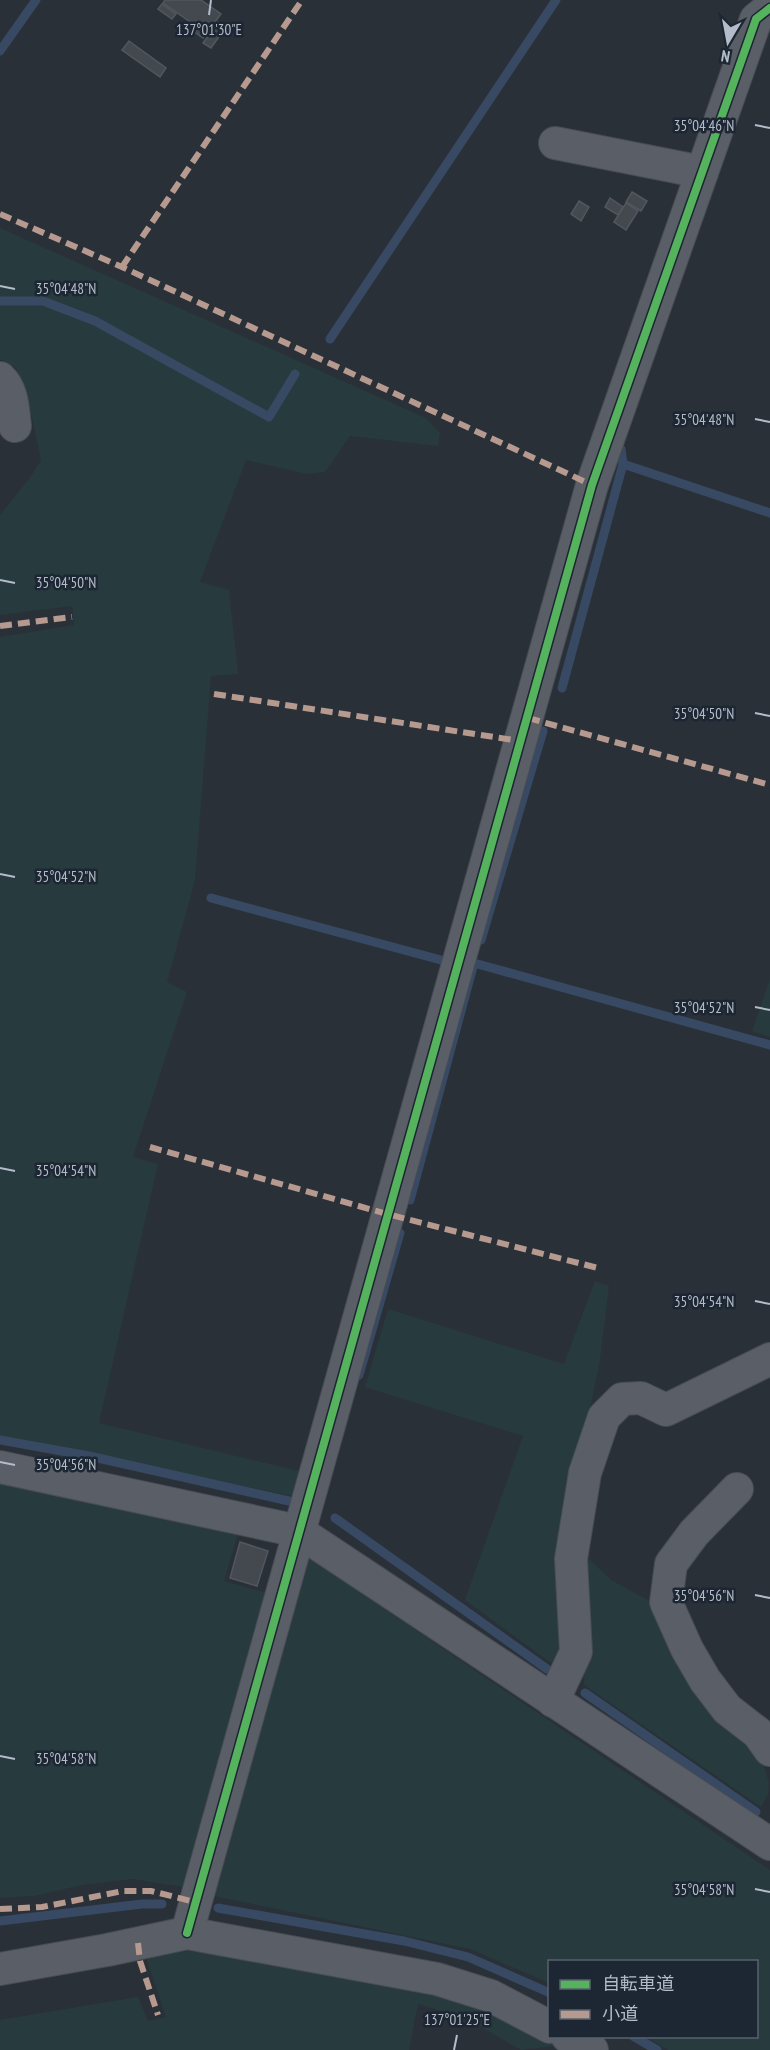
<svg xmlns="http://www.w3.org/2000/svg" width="770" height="2050" viewBox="0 0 770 2050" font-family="'PT Sans Narrow','Noto Sans JP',sans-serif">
<rect width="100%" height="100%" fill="#2a3038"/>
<g fill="#273a3e">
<path d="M 0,228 L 426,418 L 440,433 L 438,446 L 350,436 L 325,472 L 307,474 L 246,460 L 200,582 L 229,590 L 238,674 L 211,676 L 195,880 L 167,982 L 187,992 L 133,1157 L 158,1164 L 99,1423 L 299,1471 L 292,1496 L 0,1437 L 0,637 L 74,625 L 72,606 L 0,615 L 0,515 L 29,479 L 41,460 L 26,390 L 16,368 L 0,359 Z"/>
<path d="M 770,979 L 770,1037 L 752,1031 Z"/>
<path d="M 595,1281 L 609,1286 L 600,1360 L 586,1429 L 564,1645 L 551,1663 L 465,1600 L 523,1436 L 365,1387 L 388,1309 L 564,1364 Z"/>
<path d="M 0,1482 L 239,1530 L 224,1581 L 267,1593 L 184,1887 L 132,1879 L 82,1885 L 34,1896 L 0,1898 Z"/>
<path d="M 580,1550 L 611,1580 L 653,1603 L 685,1673 L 703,1704 L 746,1742 L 763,1763 L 769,1783 L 768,1794 L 761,1807 L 584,1685 L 585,1646 Z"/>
<path d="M 309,1558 L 770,1870 L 770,2050 L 668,2050 L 646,2037 L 756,2036 L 756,1962 L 550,1962 L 549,1983 L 470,1949 L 209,1895 L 300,1560 Z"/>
<path d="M 170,1948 L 391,1981 L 496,2009 L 562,2045 L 521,2050 L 465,2018 L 418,2004 L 409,2050 L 0,2050 L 0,2020 L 138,1997 L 148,2021 L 166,2017 L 144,1951 Z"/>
</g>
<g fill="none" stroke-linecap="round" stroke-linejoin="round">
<g stroke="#384963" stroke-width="9">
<path d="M 0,51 L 36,0"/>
<path d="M 0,301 L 43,301 L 95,321 L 269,417 L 295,374"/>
<path d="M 330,339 L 556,0"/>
<path d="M 623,464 L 770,513"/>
<path d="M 562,688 L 623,464 L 621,449"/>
<path d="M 211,898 L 441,960"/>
<path d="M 481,940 L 543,731"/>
<path d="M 410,1200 L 474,963 L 770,1045"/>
<path d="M 359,1375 L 400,1233"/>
<path d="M 0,1440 L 89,1456 L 289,1501"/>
<path d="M 335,1518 L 547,1669"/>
<path d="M 585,1693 L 756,1812"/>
<path d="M 218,1908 L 404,1941 L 468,1957 L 550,1993"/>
<path d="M 0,1921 L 142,1904 L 162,1904"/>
<path d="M 633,2036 L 657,2050"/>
</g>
</g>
<g fill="#444950" stroke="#52575f" stroke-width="1.5">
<path d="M 165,0 L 201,0 L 221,14 L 203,38 L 193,31 L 196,26 L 163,3 Z"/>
<path d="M 162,4 L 176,14 L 172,19 L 158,9 Z"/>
<path d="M 218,22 L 226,27 L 211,48 L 203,43 Z"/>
<path d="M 129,41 L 166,68 L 160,77 L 122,50 Z"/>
<path d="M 632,192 L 647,201 L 641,211 L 626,202 Z"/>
<path d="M 610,198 L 623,207 L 618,215 L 605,207 Z"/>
<path d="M 579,201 L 589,207 L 581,221 L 571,214 Z"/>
<path d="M 626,203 L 638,211 L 626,230 L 614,222 Z"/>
<path d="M 240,1542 L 268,1551 L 257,1586 L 230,1578 Z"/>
</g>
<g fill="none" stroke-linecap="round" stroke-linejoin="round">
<g stroke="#484c53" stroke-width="34">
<g id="minor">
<path d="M 555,143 L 702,172"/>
<path d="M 0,378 C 13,390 13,410 15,426"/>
<path d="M 0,1467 L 298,1531 L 770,1844"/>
<path d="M 737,1489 L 694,1533 L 671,1564 L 666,1602 L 687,1649 L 705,1680 L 727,1709 L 758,1733 L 770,1750"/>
<path d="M 553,1701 L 576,1652 L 571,1559 L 585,1473 L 604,1417 L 622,1399 L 641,1398 L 666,1410 L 770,1359"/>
<path d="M 187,1933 L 592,485 L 756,19 L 770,8"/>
<path d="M 0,1969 L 107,1950 L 187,1933 L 437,1979 L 491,1996 L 550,2027"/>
<path d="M 567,2036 L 592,2050"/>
</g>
</g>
<use href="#minor" stroke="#5a5e66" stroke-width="32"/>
<g stroke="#b69a8f" stroke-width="6" stroke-dasharray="12 6" stroke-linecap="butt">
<path d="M 0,214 L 122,267 L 592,485"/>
<path d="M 122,267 L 302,0"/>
<path d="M 0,626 L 72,617"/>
<path d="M 214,694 L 520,741"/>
<path d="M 528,718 L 770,785"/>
<path d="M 150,1147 L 387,1214 L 598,1268"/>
<path d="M 0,1909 L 42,1907 L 123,1891 L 151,1891 L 195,1902"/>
<path d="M 138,1943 L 140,1961 L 158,2015"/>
</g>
<g stroke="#1d2633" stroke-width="11">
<path id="cycleway" d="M 187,1933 L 592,485 L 756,19 L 770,8"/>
</g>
<use href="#cycleway" stroke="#56b35d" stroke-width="8"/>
</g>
<path fill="none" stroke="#b4bcc9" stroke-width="2" d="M 209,15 L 211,0M 755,125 L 770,128M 0,286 L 15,289M 755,419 L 770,422M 0,580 L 15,583M 755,713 L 770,716M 0,874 L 15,877M 755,1007 L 770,1010M 0,1168 L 15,1171M 755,1301 L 770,1304M 0,1462 L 15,1465M 755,1595 L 770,1598M 0,1756 L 15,1759M 755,1889 L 770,1892M 454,2050 L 457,2035"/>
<g font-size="15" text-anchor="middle" fill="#b4bcc9" stroke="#1d2633" stroke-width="5" stroke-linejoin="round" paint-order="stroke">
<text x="209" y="35">137°01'30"E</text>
<text x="704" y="131">35°04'46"N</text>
<text x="66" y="294">35°04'48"N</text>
<text x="704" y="425">35°04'48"N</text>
<text x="66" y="588">35°04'50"N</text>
<text x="704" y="719">35°04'50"N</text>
<text x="66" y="882">35°04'52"N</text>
<text x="704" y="1013">35°04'52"N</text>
<text x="66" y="1176">35°04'54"N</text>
<text x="704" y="1307">35°04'54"N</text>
<text x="66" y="1470">35°04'56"N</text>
<text x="704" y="1601">35°04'56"N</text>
<text x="66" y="1764">35°04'58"N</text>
<text x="704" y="1895">35°04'58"N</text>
<text x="457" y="2025">137°01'25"E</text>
</g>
<rect x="548" y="1960" width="210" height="78" fill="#1d2633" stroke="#59626f" stroke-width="1.5"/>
<rect x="560" y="1980" width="30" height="9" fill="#56b35d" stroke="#59626f" stroke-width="1.5"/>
<text x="602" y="1990" font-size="18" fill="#b4bcc9">自転車道</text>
<rect x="560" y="2010" width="30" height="9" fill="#b69a8f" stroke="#59626f" stroke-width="1.5"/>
<text x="602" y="2020" font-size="18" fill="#b4bcc9">小道</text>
<g transform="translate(728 42) rotate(190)" stroke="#1d2633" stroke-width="4.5" paint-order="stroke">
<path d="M0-4.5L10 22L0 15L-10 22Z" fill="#b4bcc9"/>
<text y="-9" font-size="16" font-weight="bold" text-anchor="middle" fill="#b4bcc9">N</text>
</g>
</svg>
